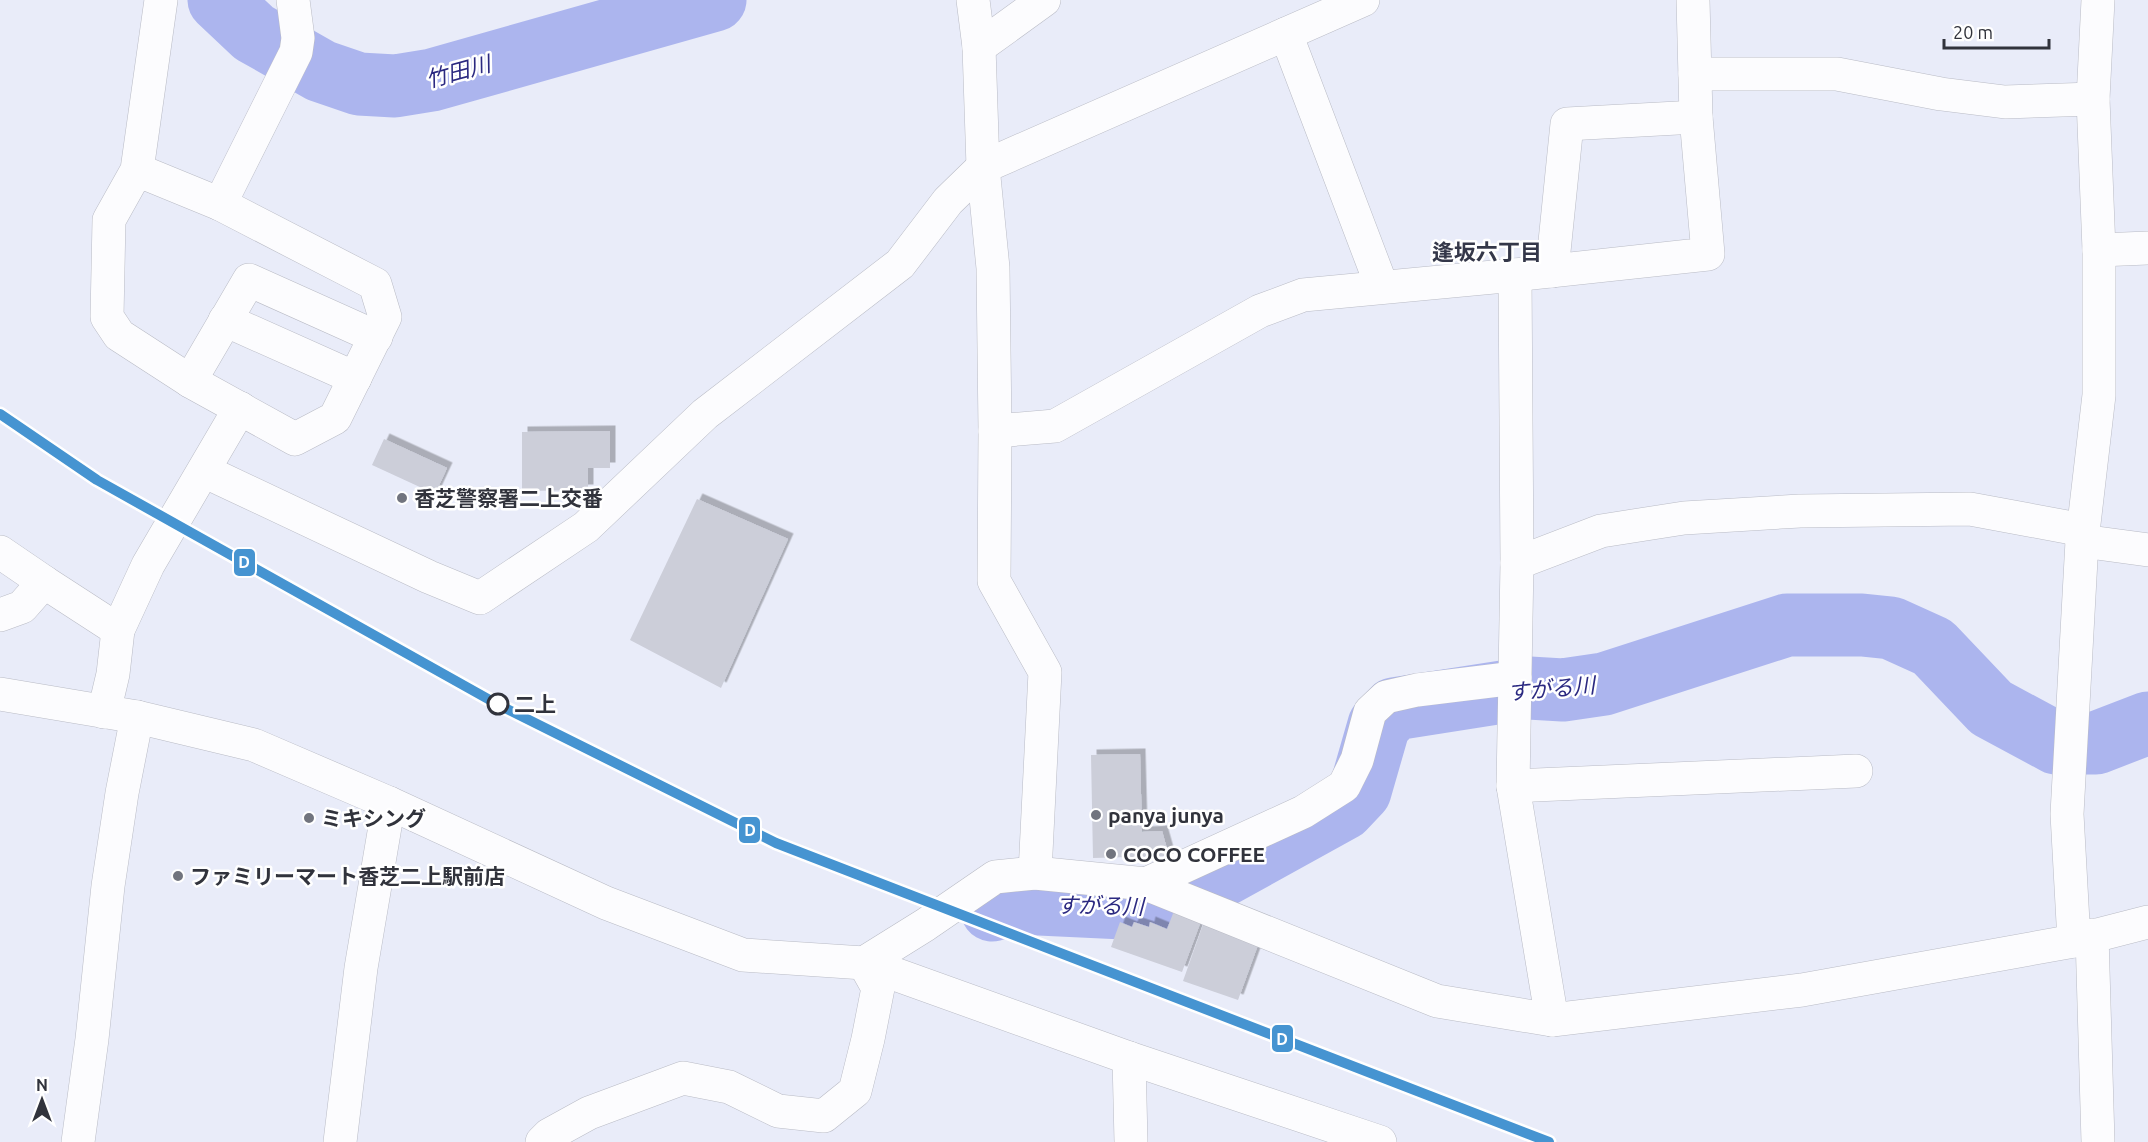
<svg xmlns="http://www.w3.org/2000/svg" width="2148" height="1142" viewBox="0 0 2148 1142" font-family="Ubuntu,'Noto Sans JP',sans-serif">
<defs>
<filter id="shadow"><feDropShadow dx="5.5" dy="-5.5" stdDeviation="0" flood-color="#0004"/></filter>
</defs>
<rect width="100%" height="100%" fill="#e9ecf9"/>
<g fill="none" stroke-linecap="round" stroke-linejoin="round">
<g stroke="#acb5ee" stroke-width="63">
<path d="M 219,0 L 254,33 L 321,71 L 359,84 L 395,86 L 432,80 L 715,0"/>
<path d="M 992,910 L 1018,903 L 1124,908 L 1158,905 L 1200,888 L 1343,809 L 1360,791 L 1379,725 L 1394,709 L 1529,688 L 1563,690 L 1604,684 L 1787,625 L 1862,625 L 1891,628 L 1933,647 L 1991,708 L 2056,743 L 2096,743 L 2148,723"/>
</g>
</g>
<g fill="#ccced9" filter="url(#shadow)">
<path d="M 610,431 L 610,468 L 588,468 L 588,490 L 522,491 L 522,432 Z"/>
<path d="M 384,439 L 447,468 L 435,494 L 372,465 Z"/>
<path d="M 697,499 L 788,539 L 721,688 L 630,640 Z"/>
<path d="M 1140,754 L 1142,832 L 1162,831 L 1169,856 L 1093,858 L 1091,755 Z"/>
<path d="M 1174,911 L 1201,921 L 1182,972 L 1111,947 L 1120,922 L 1132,927 L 1134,922 L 1149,927 L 1150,922 L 1167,929 Z"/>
<path d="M 1204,922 L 1259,942 L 1238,1000 L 1183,981 Z"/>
</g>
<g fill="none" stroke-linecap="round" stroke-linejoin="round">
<g stroke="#b9bbc5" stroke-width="34">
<g id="minor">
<path d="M 973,0 L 979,47 L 983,167 L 993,268 L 995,431 L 994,581 L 1045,672 L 1035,873"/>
<path d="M 1286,34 L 1382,287"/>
<path d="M 979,47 L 1044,0"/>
<path d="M 1695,74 L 1837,74 L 1941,94 L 2005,102 L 2093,99"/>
<path d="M 137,170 L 220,204 L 375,284 L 385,317 L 335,418 L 295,439 L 190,381 L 119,335 L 107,317 L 109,220 L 137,170 L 161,0"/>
<path d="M 220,204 L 296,52 L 298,38 L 293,0"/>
<path d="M 2099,250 L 2148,248"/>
<path d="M 1552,271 L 1567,124 L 1696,117"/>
<path d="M 1515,275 L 1517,563 L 1513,786 L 1552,1020"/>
<path d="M 225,320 L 355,378"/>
<path d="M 190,381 L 249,280 L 376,337"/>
<path d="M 995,431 L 1055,426 L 1260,311 L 1303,295 L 1515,275 L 1708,254 L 1696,117 L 1693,0"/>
<path d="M 204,471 L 429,577 L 480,598 L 586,527 L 705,414 L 900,264 L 948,201 L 983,167 L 1363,0"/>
<path d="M 2082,541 L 2148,550"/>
<path d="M 0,552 L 44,582 L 118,630"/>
<path d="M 1517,563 L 1601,531 L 1684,518 L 1800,511 L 1970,509 L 2083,530"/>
<path d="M 0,615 L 22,607 L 44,582"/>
<path d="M 0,694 L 137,717 L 254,745 L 389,803 L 606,903 L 743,955 L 864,963 L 1129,1058 L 1380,1142"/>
<path d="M 104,712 L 113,674 L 118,630 L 148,565 L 240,408"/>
<path d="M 1513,786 L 1856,771"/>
<path d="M 1146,884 L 1303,812 L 1344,786 L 1357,760 L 1370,712 L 1386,697 L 1417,690 L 1515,678"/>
<path d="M 2092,935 L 2098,1142"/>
<path d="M 2074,941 L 2067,814 L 2082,541 L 2099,395 L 2099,250 L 2093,99 L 2098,0"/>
<path d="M 864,963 L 925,925 L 995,877 L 1035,873 L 1146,884 L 1437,1001 L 1552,1020 L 1802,990 L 2074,941 L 2148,922"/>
<path d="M 1129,1058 L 1131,1142"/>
<path d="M 78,1142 L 92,1039 L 108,886 L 122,793 L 137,717"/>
<path d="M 340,1142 L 361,968 L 389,803"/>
<path d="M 542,1142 L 549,1135 L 589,1113 L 683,1078 L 729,1087 L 778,1111 L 824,1116 L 855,1091 L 868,1039 L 878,988 L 864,963"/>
</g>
</g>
<use href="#minor" stroke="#fcfcfe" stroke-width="33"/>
<g stroke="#fff" stroke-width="15">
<path id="rail-1" d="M 0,414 L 97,480 L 497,704 L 776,843 L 1549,1142"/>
</g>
<use href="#rail-1" stroke="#4694d1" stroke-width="10"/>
</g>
<g fill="#71747e" stroke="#fff" stroke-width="2">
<circle cx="402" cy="498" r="6"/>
<circle cx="1096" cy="815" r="6"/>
<circle cx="309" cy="818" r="6"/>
<circle cx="1111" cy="854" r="6"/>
<circle cx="178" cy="876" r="6"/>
</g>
<circle fill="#fff" stroke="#31333c" stroke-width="3" cx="498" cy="704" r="10"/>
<g text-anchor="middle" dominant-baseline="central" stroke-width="5" stroke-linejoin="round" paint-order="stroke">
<g font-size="21" font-weight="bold" fill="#31333c" stroke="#fff" text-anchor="start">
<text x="414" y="498">香芝警察署二上交番</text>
<text x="1108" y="815">panya junya</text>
<text x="321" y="818">ミキシング</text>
<text x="1123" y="854">COCO COFFEE</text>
<text x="190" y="876">ファミリーマート香芝二上駅前店</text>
</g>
<g font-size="21" font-weight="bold" fill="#31333c" stroke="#fff" text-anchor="start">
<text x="514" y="704">二上</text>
</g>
<g font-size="22" font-style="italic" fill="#2b2981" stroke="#fff">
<text transform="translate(458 71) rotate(-15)">竹田川</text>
<text transform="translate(1551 688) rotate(-5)">すがる川</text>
<text transform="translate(1100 905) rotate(1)">すがる川</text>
</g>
<g font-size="22" font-weight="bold" fill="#343749" stroke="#fff">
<text x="1487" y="251">逢坂六丁目</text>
</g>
</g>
<g stroke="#fff" stroke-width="2">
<rect x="233" y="548" width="23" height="29" rx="6" fill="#4694d1"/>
<rect x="738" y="816" width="23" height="28" rx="6" fill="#4694d1"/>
<rect x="1271" y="1024" width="23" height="29" rx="6" fill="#4694d1"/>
</g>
<g font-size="16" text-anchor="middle" font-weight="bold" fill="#fff">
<text x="244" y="568">D</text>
<text x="750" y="836">D</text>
<text x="1282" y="1045">D</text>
</g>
<g transform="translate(42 1100)" stroke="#ffffff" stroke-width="4.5" paint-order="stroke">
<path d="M0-4.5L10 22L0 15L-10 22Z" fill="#31333c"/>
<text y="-9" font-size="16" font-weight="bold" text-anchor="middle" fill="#31333c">N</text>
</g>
<path d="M1944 39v9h105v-9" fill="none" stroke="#31333c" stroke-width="3"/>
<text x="1953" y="39" font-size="18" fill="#31333c" stroke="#ffffff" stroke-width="4.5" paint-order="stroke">20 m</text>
</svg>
